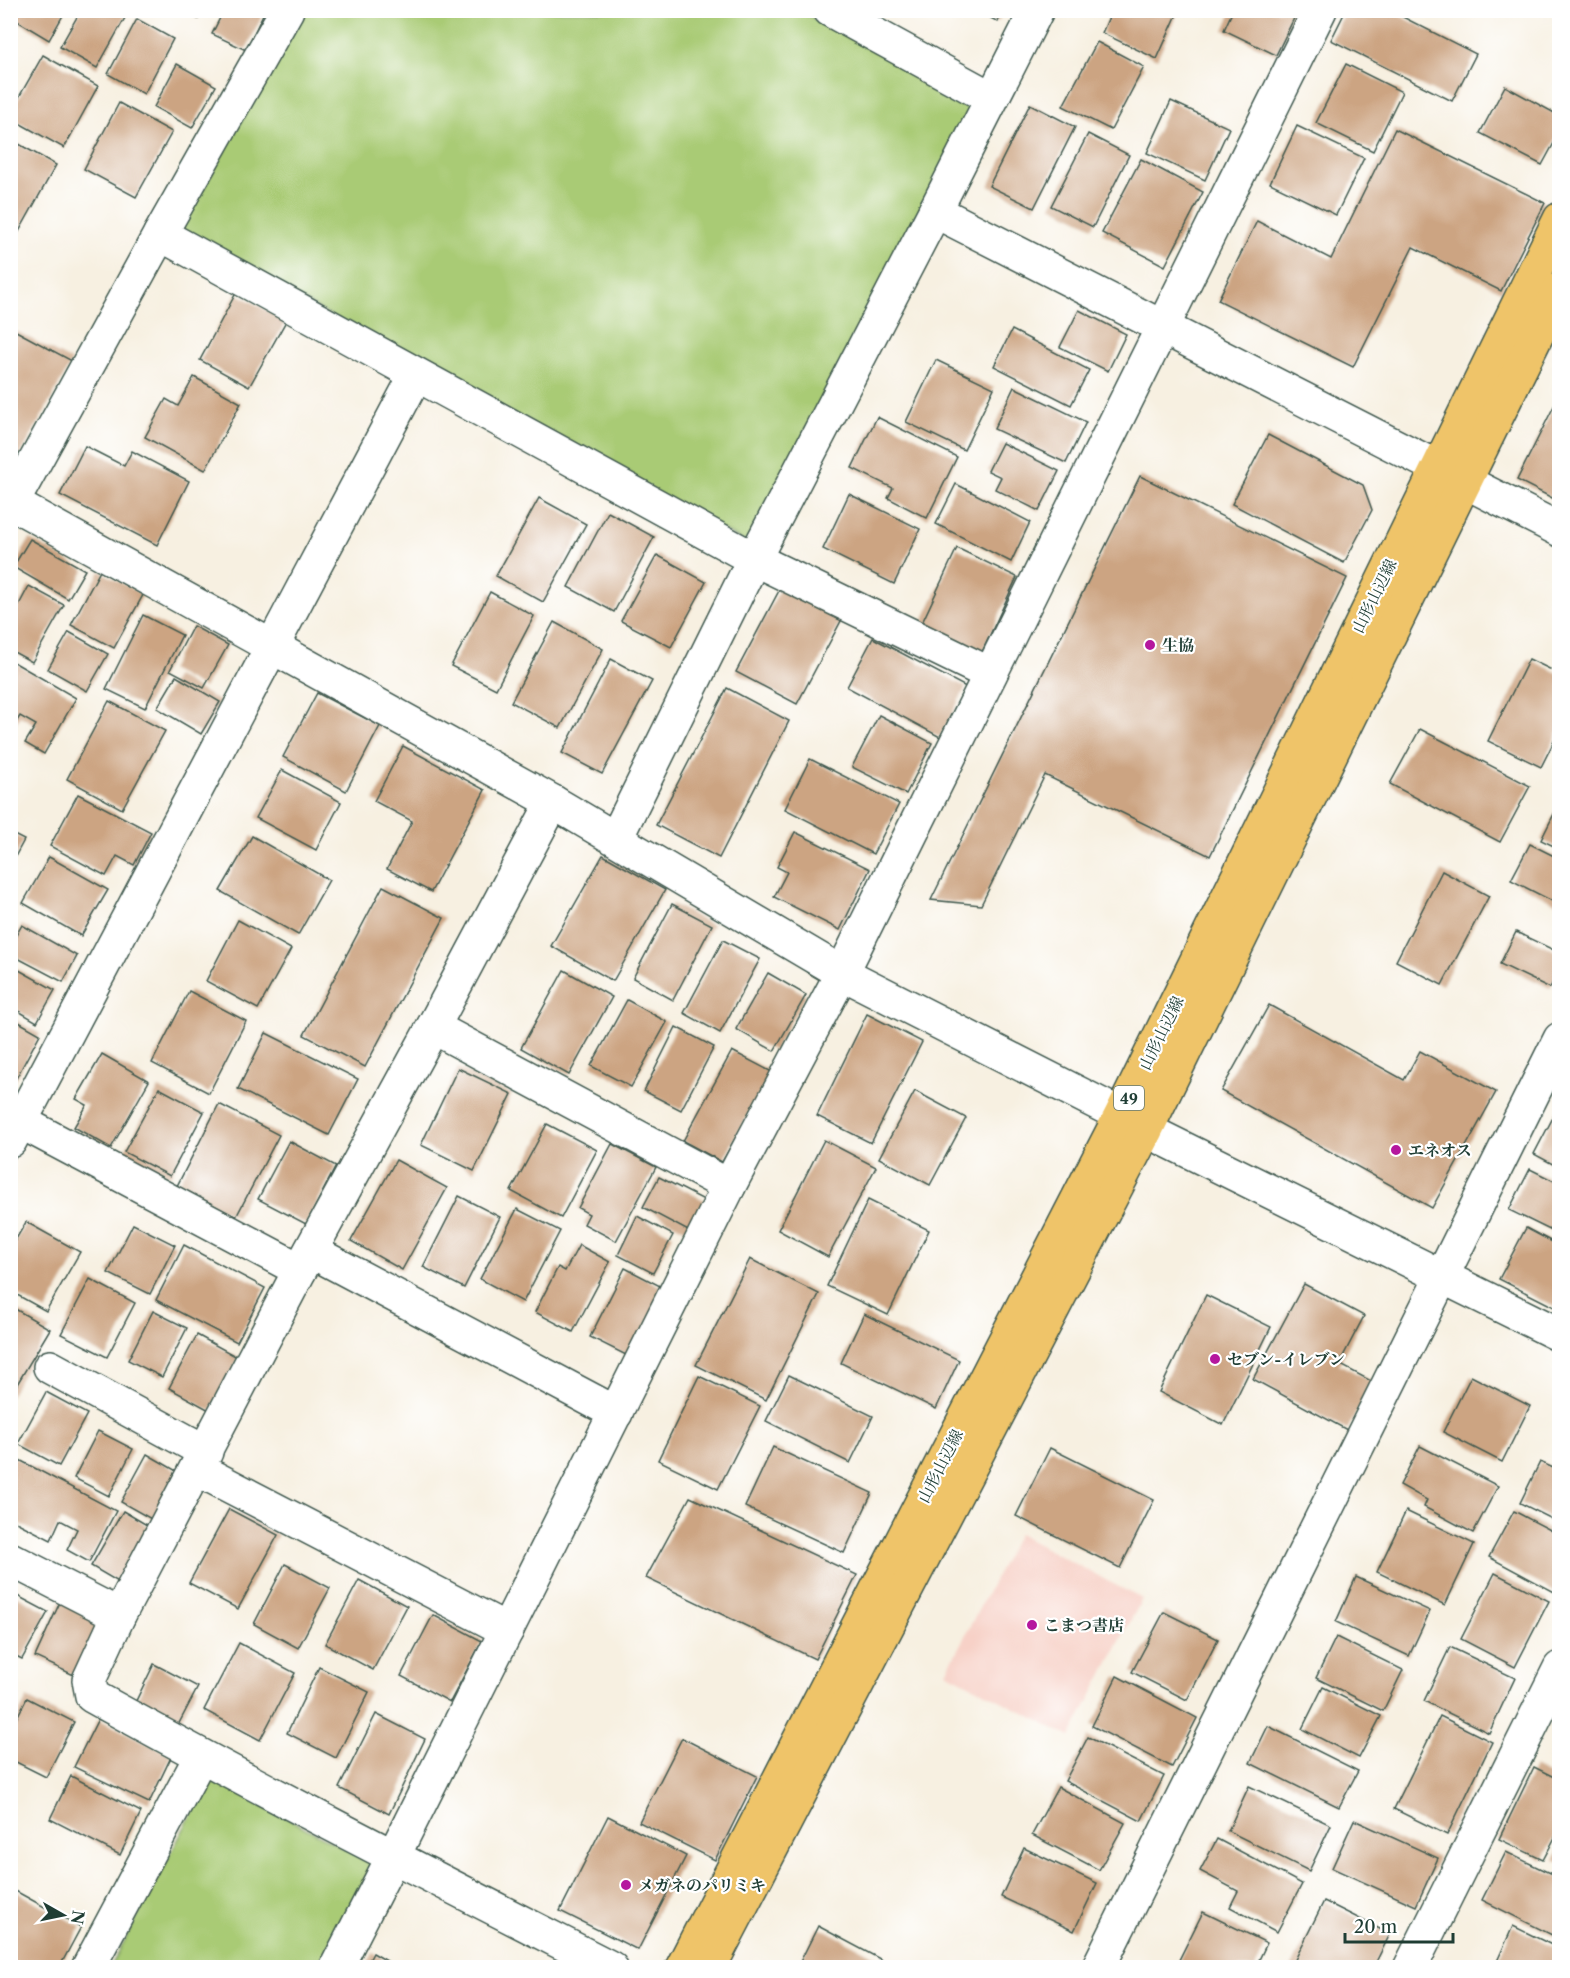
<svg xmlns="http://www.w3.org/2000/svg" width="1570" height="1978" viewBox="0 0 1570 1978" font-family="'Libre Caslon Text','Noto Serif JP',serif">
<rect width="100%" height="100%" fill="#fff"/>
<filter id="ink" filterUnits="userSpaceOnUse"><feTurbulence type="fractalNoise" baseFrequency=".0167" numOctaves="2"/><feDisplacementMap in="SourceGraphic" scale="12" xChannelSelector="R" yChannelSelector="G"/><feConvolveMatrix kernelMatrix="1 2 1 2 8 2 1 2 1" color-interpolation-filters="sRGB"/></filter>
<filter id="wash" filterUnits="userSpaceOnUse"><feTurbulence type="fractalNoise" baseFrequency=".008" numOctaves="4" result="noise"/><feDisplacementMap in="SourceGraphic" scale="24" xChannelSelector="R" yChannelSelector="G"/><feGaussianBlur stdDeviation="1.35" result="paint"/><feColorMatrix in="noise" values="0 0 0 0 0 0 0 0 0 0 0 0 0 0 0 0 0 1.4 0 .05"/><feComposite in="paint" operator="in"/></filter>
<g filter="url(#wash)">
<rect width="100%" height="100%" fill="#f7f0e1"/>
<path fill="#f7d1c7" d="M 1018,1534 L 1142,1599 L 1070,1737 L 946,1672 Z"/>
<g fill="#a9cb74" stroke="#648454" stroke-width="1.5">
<path d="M 304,11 L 800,11 L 974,104 L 748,544 L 178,232 Z"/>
<path d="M 211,1777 L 373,1864 L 318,1967 L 110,1968 Z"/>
</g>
<g id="blocks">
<g fill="#cca482">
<path d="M 19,10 L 66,10 L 49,40 L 14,19 Z"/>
<path d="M 81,10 L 116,10 L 126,16 L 97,68 L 60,47 Z"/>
<path d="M 182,10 L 202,10 L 198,19 Z"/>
<path d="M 224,10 L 265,10 L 246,50 L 212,34 Z"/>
<path d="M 976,10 L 1003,10 L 998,22 Z"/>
<path d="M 1112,10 L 1179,10 L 1157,59 L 1102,33 Z"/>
<path d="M 1233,10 L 1298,10 L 1276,55 L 1224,30 Z"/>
<path d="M 1346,10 L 1389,10 L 1476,54 L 1452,101 L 1331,40 Z"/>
<path d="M 137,19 L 173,39 L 144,94 L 108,74 Z"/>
<path d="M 1097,42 L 1144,67 L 1111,130 L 1063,106 Z"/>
<path d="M 43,55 L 98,86 L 64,148 L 10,118 L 10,113 Z"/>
<path d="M 177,64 L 216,86 L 192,128 L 154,107 Z"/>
<path d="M 1346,64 L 1402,92 L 1373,151 L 1316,123 Z"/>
<path d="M 1505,86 L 1560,116 L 1560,132 L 1542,165 L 1480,133 Z"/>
<path d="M 1171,101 L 1229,128 L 1205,180 L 1147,153 Z"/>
<path d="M 119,103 L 172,132 L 136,197 L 84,169 Z"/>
<path d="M 1030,104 L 1075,127 L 1034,208 L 989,186 Z"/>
<path d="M 1297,126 L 1364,158 L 1336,215 L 1270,183 Z"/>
<path d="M 1395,129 L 1545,203 L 1501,291 L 1413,247 L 1353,367 L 1218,300 L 1257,221 L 1331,259 Z"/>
<path d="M 1088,134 L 1129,155 L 1093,227 L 1051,206 Z"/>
<path d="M 10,139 L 56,165 L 12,244 L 10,243 Z"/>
<path d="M 1141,159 L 1203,192 L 1165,266 L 1102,233 Z"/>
<path d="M 236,293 L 286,321 L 249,387 L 200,360 Z"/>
<path d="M 1079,310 L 1126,334 L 1108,371 L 1060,347 Z"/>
<path d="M 1012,330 L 1089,370 L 1071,405 L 994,366 Z"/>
<path d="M 16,331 L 72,361 L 12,471 L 10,470 L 10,341 Z"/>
<path d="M 936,360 L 994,388 L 964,450 L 906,422 Z"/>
<path d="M 194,377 L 241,403 L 205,470 L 145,437 L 166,399 L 178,406 Z"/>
<path d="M 1014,387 L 1086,422 L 1066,463 L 994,429 Z"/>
<path d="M 1560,394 L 1560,502 L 1517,480 Z"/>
<path d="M 877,417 L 957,457 L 927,518 L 888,498 L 893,488 L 852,468 Z"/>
<path d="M 1268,435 L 1363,485 L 1372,510 L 1344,563 L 1232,504 Z"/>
<path d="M 1002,443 L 1059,471 L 1039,511 L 995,489 L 1001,477 L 988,471 Z"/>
<path d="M 85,446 L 124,466 L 132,451 L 189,481 L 157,545 L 60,495 Z"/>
<path d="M 1140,476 L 1347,578 L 1210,856 L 1045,775 L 981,905 L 931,900 Z"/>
<path d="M 956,484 L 1030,522 L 1011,562 L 936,524 Z"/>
<path d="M 849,494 L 920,529 L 894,584 L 823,549 Z"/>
<path d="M 539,498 L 586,524 L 543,602 L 496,576 Z"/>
<path d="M 608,512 L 654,537 L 614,612 L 568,587 Z"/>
<path d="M 30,539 L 85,570 L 68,599 L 13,567 Z"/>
<path d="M 957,548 L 1017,577 L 981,654 L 921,625 Z"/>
<path d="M 657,555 L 706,582 L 671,647 L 621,621 Z"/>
<path d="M 100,571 L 143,595 L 114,648 L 71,625 Z"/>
<path d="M 29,586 L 64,605 L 32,662 L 10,650 L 10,614 L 13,616 Z"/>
<path d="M 781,587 L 842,619 L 797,704 L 736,672 Z"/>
<path d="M 490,592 L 534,616 L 496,689 L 451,666 Z"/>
<path d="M 143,615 L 182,635 L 145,708 L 106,689 Z"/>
<path d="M 554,622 L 603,649 L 560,728 L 511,702 Z"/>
<path d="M 193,626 L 228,645 L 204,688 L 170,670 Z"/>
<path d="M 69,632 L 108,654 L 87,691 L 48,669 Z"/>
<path d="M 873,638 L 966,687 L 940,737 L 847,687 Z"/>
<path d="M 611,659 L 652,681 L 602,774 L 562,753 Z"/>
<path d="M 1529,659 L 1560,674 L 1560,729 L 1541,767 L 1488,741 Z"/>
<path d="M 10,660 L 76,698 L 44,754 L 25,743 L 36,725 L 20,716 L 10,732 Z"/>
<path d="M 176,676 L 220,702 L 201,734 L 157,708 Z"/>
<path d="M 727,688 L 789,721 L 719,858 L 656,825 Z"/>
<path d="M 317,693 L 380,726 L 346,791 L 283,757 Z"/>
<path d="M 109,701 L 165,731 L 122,809 L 67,779 Z"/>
<path d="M 879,715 L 932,743 L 906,794 L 852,767 Z"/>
<path d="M 1420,729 L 1530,786 L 1500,842 L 1390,784 Z"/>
<path d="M 403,746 L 485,790 L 431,892 L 387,869 L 412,821 L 374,801 Z"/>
<path d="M 810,759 L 899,804 L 873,854 L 785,809 Z"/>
<path d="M 282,770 L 341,802 L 316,850 L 256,818 Z"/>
<path d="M 78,794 L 151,832 L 134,865 L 117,856 L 106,876 L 50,846 Z"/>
<path d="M 1560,802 L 1560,849 L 1541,840 Z"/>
<path d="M 795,832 L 870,869 L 840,930 L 774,897 L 787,872 L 777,867 Z"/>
<path d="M 10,833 L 24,840 L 10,866 Z"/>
<path d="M 252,836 L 329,880 L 298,935 L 220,891 Z"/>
<path d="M 1530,844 L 1560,859 L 1560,905 L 1511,880 Z"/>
<path d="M 603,855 L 665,890 L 613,981 L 551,946 Z"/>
<path d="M 49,857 L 108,890 L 81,936 L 23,903 Z"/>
<path d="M 1442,871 L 1489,896 L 1442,985 L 1396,961 Z"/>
<path d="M 383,886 L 444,918 L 365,1067 L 304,1035 Z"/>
<path d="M 672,904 L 712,925 L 673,1000 L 633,978 Z"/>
<path d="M 238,920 L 291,949 L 258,1009 L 206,981 Z"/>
<path d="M 22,925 L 77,956 L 63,982 L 10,954 L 10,946 Z"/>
<path d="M 1516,932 L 1560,953 L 1560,968 L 1550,988 L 1500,964 Z"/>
<path d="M 723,940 L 760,959 L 720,1033 L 684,1013 Z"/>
<path d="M 10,965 L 55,990 L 37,1022 L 10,1006 Z"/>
<path d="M 564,970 L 612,997 L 569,1075 L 521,1048 Z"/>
<path d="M 768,973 L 806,995 L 774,1051 L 736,1029 Z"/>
<path d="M 189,991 L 246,1021 L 209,1093 L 152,1063 Z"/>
<path d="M 627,1000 L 667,1022 L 631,1087 L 591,1066 Z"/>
<path d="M 1269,1005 L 1404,1080 L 1420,1051 L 1496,1092 L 1432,1208 L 1221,1091 Z"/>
<path d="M 867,1014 L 922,1042 L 871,1143 L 817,1116 Z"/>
<path d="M 10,1017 L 40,1034 L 13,1084 L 10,1082 Z"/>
<path d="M 676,1027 L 714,1047 L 681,1110 L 644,1091 Z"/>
<path d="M 266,1033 L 358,1079 L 329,1135 L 238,1089 Z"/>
<path d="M 732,1051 L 772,1072 L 722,1162 L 683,1141 Z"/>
<path d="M 102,1054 L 149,1081 L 111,1148 L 74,1127 L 87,1105 L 76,1099 Z"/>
<path d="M 458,1068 L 512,1094 L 474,1171 L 421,1145 Z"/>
<path d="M 159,1088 L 204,1112 L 170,1176 L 124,1152 Z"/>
<path d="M 915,1091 L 966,1118 L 930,1185 L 879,1158 Z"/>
<path d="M 219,1104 L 279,1135 L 236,1217 L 177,1186 Z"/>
<path d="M 1557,1110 L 1560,1111 L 1560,1168 L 1534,1154 Z"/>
<path d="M 547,1124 L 597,1150 L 561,1218 L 511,1191 Z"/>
<path d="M 824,1140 L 876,1167 L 828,1257 L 778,1230 Z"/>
<path d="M 289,1141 L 336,1166 L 306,1224 L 258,1199 Z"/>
<path d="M 612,1144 L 656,1167 L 616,1241 L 584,1224 L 589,1214 L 578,1208 Z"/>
<path d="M 396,1160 L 447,1188 L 402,1270 L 351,1241 Z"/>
<path d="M 1530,1169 L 1560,1184 L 1560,1235 L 1509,1210 Z"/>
<path d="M 659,1177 L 708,1202 L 692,1233 L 643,1207 Z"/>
<path d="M 459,1196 L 500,1217 L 464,1288 L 423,1267 Z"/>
<path d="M 868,1200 L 929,1230 L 888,1315 L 827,1286 Z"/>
<path d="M 517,1209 L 560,1231 L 523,1302 L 480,1279 Z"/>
<path d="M 637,1216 L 673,1235 L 653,1273 L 618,1255 Z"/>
<path d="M 26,1222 L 80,1252 L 46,1311 L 10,1291 L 10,1249 Z"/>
<path d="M 133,1224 L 175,1245 L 150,1294 L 108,1273 Z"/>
<path d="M 1526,1228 L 1560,1246 L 1560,1310 L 1499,1279 Z"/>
<path d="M 184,1245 L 265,1288 L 237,1342 L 156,1300 Z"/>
<path d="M 579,1245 L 610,1262 L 573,1332 L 535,1312 L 558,1267 L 565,1271 Z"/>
<path d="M 750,1259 L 819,1294 L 766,1400 L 696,1365 Z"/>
<path d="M 625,1268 L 666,1289 L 632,1358 L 590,1337 Z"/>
<path d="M 90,1279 L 135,1303 L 107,1357 L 61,1334 Z"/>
<path d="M 1304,1284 L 1364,1316 L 1339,1364 L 1373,1382 L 1347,1430 L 1253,1379 Z"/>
<path d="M 1206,1295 L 1271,1327 L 1223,1425 L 1159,1392 Z"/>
<path d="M 10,1306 L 50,1329 L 10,1396 Z"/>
<path d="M 153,1311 L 187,1328 L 162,1377 L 128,1360 Z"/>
<path d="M 864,1314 L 959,1360 L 936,1409 L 841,1363 Z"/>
<path d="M 197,1335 L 239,1358 L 211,1411 L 169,1388 Z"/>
<path d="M 789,1375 L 873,1416 L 850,1463 L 766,1421 Z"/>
<path d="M 699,1376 L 760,1406 L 718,1489 L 658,1460 Z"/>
<path d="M 1471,1376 L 1530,1406 L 1502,1462 L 1443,1432 Z"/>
<path d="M 46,1392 L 87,1414 L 59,1466 L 18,1444 Z"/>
<path d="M 98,1431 L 133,1449 L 109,1496 L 74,1478 Z"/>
<path d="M 1420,1446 L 1498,1486 L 1473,1533 L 1424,1507 L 1427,1500 L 1400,1485 Z"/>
<path d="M 773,1447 L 872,1493 L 844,1553 L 745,1507 Z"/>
<path d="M 1050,1448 L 1154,1500 L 1120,1568 L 1016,1516 Z"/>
<path d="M 147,1454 L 180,1473 L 153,1520 L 121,1502 Z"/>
<path d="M 10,1455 L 116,1511 L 89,1562 L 67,1550 L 77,1529 L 60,1520 L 51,1540 L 10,1519 Z"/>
<path d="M 1540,1462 L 1560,1471 L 1560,1523 L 1520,1503 Z"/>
<path d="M 690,1497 L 857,1575 L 815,1659 L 646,1578 Z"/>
<path d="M 229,1509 L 278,1535 L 238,1609 L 189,1583 Z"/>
<path d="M 123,1511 L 152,1528 L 120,1583 L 91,1566 Z"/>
<path d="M 1406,1511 L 1474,1544 L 1445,1605 L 1377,1572 Z"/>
<path d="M 1514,1511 L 1560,1535 L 1560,1595 L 1489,1557 Z"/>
<path d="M 285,1564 L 330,1588 L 298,1648 L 254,1624 Z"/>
<path d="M 1495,1573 L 1549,1601 L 1515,1667 L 1461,1639 Z"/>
<path d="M 1356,1577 L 1430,1611 L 1409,1656 L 1336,1622 Z"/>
<path d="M 359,1580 L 407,1606 L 373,1670 L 325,1644 Z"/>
<path d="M 10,1592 L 48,1612 L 22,1659 L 10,1653 Z"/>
<path d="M 61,1600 L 104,1621 L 78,1677 L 35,1657 Z"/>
<path d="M 1164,1612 L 1218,1639 L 1187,1700 L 1132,1672 Z"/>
<path d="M 433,1615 L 482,1641 L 450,1702 L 401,1676 Z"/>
<path d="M 1336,1637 L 1403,1670 L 1383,1711 L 1316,1678 Z"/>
<path d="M 239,1643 L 295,1673 L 260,1740 L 204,1710 Z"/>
<path d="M 1450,1647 L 1515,1678 L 1489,1733 L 1424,1701 Z"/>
<path d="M 154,1664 L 198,1687 L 176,1729 L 133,1707 Z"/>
<path d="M 319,1667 L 369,1692 L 336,1758 L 287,1733 Z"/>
<path d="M 1117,1676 L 1197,1718 L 1172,1767 L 1092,1726 Z"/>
<path d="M 1323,1687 L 1381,1716 L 1359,1758 L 1302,1729 Z"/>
<path d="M 27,1698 L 74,1722 L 46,1777 L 10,1759 L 10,1731 Z"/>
<path d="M 376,1714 L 425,1739 L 389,1814 L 339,1788 Z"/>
<path d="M 1440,1716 L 1492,1742 L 1447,1835 L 1394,1809 Z"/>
<path d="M 98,1719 L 172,1755 L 149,1803 L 74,1767 Z"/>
<path d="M 1268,1726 L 1358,1771 L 1339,1807 L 1250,1763 Z"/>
<path d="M 1088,1737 L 1164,1776 L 1141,1821 L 1065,1781 Z"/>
<path d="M 682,1738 L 757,1776 L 715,1860 L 639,1822 Z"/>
<path d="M 1534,1767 L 1560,1780 L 1560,1828 L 1543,1860 L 1499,1839 Z"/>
<path d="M 71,1776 L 141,1812 L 120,1855 L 50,1819 Z"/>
<path d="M 1249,1786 L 1331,1825 L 1309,1871 L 1228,1831 Z"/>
<path d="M 1058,1787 L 1125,1823 L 1099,1870 L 1032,1835 Z"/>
<path d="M 608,1816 L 686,1856 L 638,1950 L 560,1911 Z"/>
<path d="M 1354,1820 L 1438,1858 L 1416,1906 L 1332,1868 Z"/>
<path d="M 1217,1839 L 1302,1884 L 1277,1932 L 1230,1907 L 1238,1891 L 1200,1871 Z"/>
<path d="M 1024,1848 L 1097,1883 L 1074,1931 L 1001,1897 Z"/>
<path d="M 1560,1848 L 1560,1863 L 1554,1860 Z"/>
<path d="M 1506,1852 L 1560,1878 L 1560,1939 L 1482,1900 Z"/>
<path d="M 10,1888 L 81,1927 L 59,1968 L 10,1968 Z"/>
<path d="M 1324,1901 L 1390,1934 L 1373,1968 L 1291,1968 Z"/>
<path d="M 1203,1912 L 1267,1943 L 1255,1968 L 1188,1968 L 1178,1962 Z"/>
<path d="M 818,1926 L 882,1960 L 878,1968 L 797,1968 Z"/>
<path d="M 1513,1926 L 1560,1949 L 1560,1968 L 1494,1968 Z"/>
<path d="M 373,1953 L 399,1968 L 365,1968 Z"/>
</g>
</g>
</g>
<g filter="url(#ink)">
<use href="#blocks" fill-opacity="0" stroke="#3f584e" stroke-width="1.5"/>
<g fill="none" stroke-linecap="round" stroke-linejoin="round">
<g stroke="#3f584e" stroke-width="36">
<g id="minor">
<path d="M 830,10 L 991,98"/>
<path d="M 935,211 L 1560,530"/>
<path d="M 160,234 L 754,559 L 990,674"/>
<path d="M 10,502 L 553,802 L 842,973 L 1121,1115 L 1146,1130 L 1560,1335"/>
<path d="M 10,507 L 160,234 L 287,10"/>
<path d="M 553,802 L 433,1027 L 300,1270 L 119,1615 L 89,1680 L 92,1696 C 263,1791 437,1879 611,1968"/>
<path d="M 616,838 L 754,559 L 935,211 L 1037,10"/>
<path d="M 433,1027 L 729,1186"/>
<path d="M 21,1122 L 300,1270"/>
<path d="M 10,1141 L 416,375"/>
<path d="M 311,1251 L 616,1413"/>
<path d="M 50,1367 L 206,1452"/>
<path d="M 197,1469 L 507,1630"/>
<path d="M 10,1559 L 119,1615"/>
<path d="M 88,1968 L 201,1756"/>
<path d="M 336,1968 L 393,1857 L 729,1186 L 842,973 L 1320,10"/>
<path d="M 1098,1968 L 1560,1039"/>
<path d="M 1410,1968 L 1560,1668"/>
</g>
</g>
<g stroke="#3f584e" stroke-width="36">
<g id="major">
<path d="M 682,1968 L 1121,1115 L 1560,219"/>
<path d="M 709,1968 L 1146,1130 L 1560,288"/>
</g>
</g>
<use href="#minor" stroke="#fff" stroke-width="33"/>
<use href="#major" stroke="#efc469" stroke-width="33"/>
</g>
</g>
<g fill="#b5179e" stroke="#fff" stroke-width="2">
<circle cx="1150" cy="645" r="6"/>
<circle cx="1396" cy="1150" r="6"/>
<circle cx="1215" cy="1359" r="6"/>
<circle cx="1032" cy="1625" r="6"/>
<circle cx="626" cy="1885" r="6"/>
</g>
<g text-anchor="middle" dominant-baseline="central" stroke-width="4.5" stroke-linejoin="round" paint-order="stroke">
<rect fill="#fff" stroke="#627771" stroke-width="1.5" x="1114" y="1086" width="30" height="24" rx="4.5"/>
<g font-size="15" font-weight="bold" fill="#1f3d34">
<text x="1129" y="1098">49</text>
</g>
<g font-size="16" fill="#1f3d34" stroke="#fff">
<text transform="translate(1374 596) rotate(-64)">山形山辺線</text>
<text transform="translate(1161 1033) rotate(-64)">山形山辺線</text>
<text transform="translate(940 1466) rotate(-63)">山形山辺線</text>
</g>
<g font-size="16" font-weight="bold" fill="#1f3d34" stroke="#fff" text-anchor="start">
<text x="1162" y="645">生協</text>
<text x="1408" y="1150">エネオス</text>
<text x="1227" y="1359">セブン-イレブン</text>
<text x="1044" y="1625">こまつ書店</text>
<text x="638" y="1885">メガネのパリミキ</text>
</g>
</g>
<rect width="1570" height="1978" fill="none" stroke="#fff" stroke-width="36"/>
<g transform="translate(63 1915) rotate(99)" stroke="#ffffff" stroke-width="4.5" paint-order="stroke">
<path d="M0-4.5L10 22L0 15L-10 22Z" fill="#1f3d34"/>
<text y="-9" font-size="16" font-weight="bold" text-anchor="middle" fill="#1f3d34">N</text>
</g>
<path d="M1345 1933v9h108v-9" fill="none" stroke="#1f3d34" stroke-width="3"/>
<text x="1354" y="1933" font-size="18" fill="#1f3d34" stroke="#ffffff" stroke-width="4.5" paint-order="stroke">20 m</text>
</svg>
